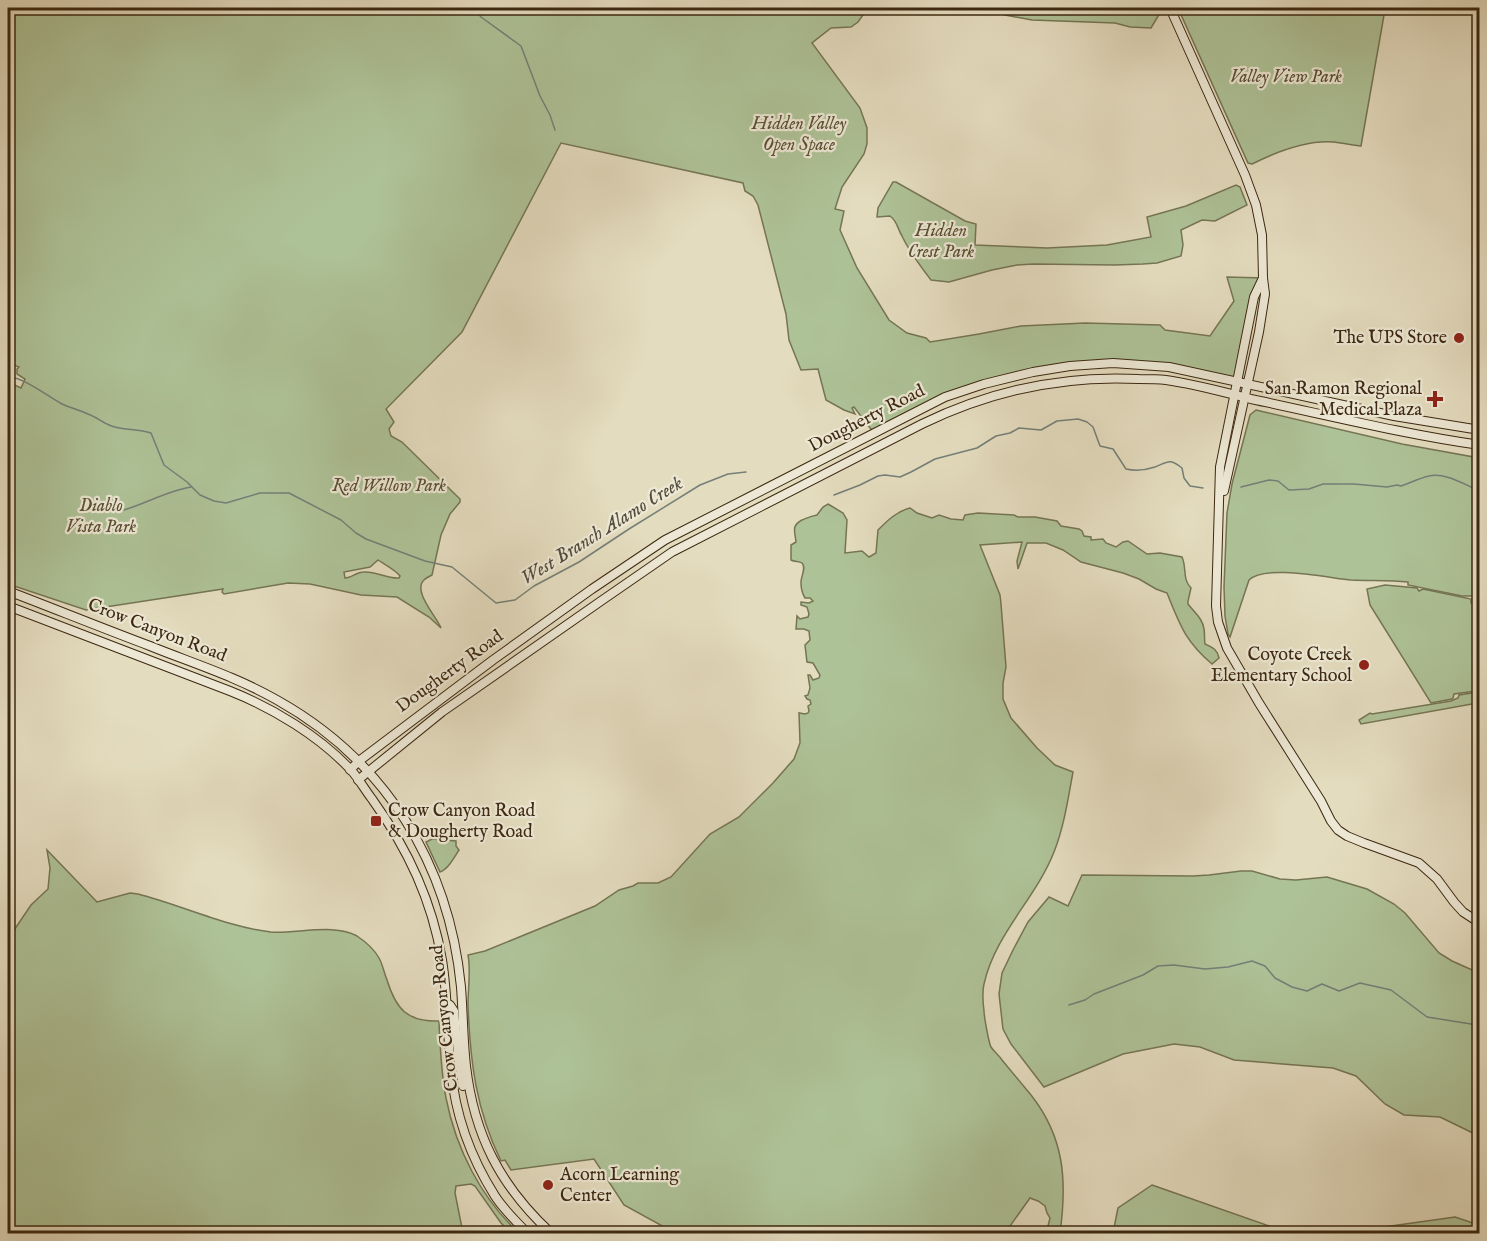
<svg xmlns="http://www.w3.org/2000/svg" width="1487" height="1241" viewBox="0 0 1487 1241" font-family="'IM FELL English',serif">
<rect width="100%" height="100%" fill="#e4dcbf"/>
<filter id="stains"><feTurbulence type="fractalNoise" baseFrequency=".00333" numOctaves="4"/><feColorMatrix values="0 0 0 0 .2 0 0 0 0 .09 0 0 0 0 .02 0 0 0 .5 -.17"/></filter>
<radialGradient id="worn" r=".72"><stop offset=".6" stop-color="#630" stop-opacity="0"/><stop offset="1" stop-color="#630" stop-opacity=".3"/></radialGradient>
<g fill="#aec297" stroke="#757554" stroke-width="1.5" fill-rule="evenodd">
<path d="M 8,8 L 868,8 L 858,22 L 851,27 L 831,28 L 812,43 L 860,108 L 867,128 L 867,144 L 864,154 L 842,187 L 835,209 L 844,211 L 840,230 L 857,268 L 889,320 L 907,333 L 926,338 L 930,342 L 979,334 L 1021,326 L 1085,323 L 1160,325 L 1165,330 L 1210,336 L 1234,301 L 1227,277 L 1263,278 L 1254,297 L 1237,382 L 1169,367 L 1070,366 L 984,384 L 874,433 L 854,407 L 852,408 L 855,414 L 844,410 L 826,400 L 818,369 L 801,370 L 789,340 L 786,314 L 758,205 L 753,196 L 745,191 L 743,183 L 561,143 L 462,332 L 386,409 L 394,422 L 389,429 L 391,436 L 402,442 L 460,499 L 460,502 L 450,514 L 441,535 L 432,575 C 430,576 426,578 424,580 C 412,591 437,617 441,628 L 429,617 L 397,597 L 361,595 L 310,584 L 288,583 L 224,594 L 222,592 L 223,589 L 86,610 L 8,584 L 8,382 L 21,388 L 25,379 L 17,374 L 17,369 L 19,367 L 8,363 L 8,80 C 11,70 12,58 8,48 ZM 378,560 C 384,564 397,571 400,576 L 399,578 C 387,579 376,571 364,572 C 356,572 352,578 345,578 L 344,572 L 370,567 Z"/>
<path d="M 980,8 L 1163,8 L 1151,28 L 1130,27 L 1115,23 L 1032,20 L 1005,15 Z"/>
<path d="M 1178,8 L 1387,8 L 1384,15 L 1361,146 C 1352,145 1342,143 1333,142 C 1305,140 1276,152 1252,164 L 1248,163 Z"/>
<path d="M 893,182 L 896,182 L 965,221 L 976,224 L 975,245 L 1047,248 L 1107,245 L 1151,237 L 1147,217 L 1186,206 L 1236,185 L 1240,187 L 1247,205 L 1215,221 L 1202,220 L 1181,230 L 1183,245 L 1181,256 L 1157,263 L 1143,264 L 1115,265 L 1033,264 L 1017,265 L 992,270 L 949,282 L 931,280 C 921,267 909,251 902,236 C 897,228 898,222 890,216 L 877,217 L 878,208 Z"/>
<path d="M 1256,410 L 1402,444 L 1479,458 L 1479,596 L 1462,596 L 1408,585 L 1408,582 C 1389,580 1370,581 1351,580 C 1329,578 1265,564 1249,580 L 1230,637 L 1228,634 L 1225,616 L 1224,587 L 1227,513 L 1232,484 L 1250,415 Z"/>
<path d="M 828,504 L 843,513 L 847,520 L 845,553 L 862,551 L 869,557 L 876,553 L 878,530 C 887,521 897,511 910,508 L 917,513 L 932,518 L 939,515 L 951,519 L 963,520 L 965,515 L 978,513 L 1014,515 L 1018,517 L 1035,517 L 1057,521 L 1061,526 L 1079,529 L 1082,531 L 1084,536 L 1091,537 L 1091,540 L 1103,539 L 1106,543 L 1116,547 L 1123,542 L 1128,541 L 1147,554 L 1160,553 L 1182,557 C 1187,568 1182,579 1191,588 L 1188,601 L 1188,604 C 1194,612 1203,619 1204,629 C 1205,634 1204,638 1205,644 C 1213,648 1217,649 1219,658 L 1212,664 C 1185,641 1180,625 1167,593 L 1156,589 L 1139,579 L 1123,573 L 1081,562 L 1063,550 L 1046,543 L 1027,543 L 1018,569 L 1017,561 L 1022,542 L 980,545 L 1000,595 L 1001,604 L 1006,667 L 1003,683 L 1003,699 L 1011,718 L 1037,748 L 1055,765 L 1073,772 C 1068,799 1064,827 1054,852 C 1036,898 995,934 984,984 C 982,992 983,1003 984,1011 C 984,1016 989,1044 991,1047 C 994,1052 999,1055 1002,1060 C 1012,1072 1022,1084 1031,1095 C 1065,1138 1067,1182 1060,1233 L 1049,1233 L 1048,1226 L 1050,1218 L 1047,1213 L 1045,1206 L 1038,1201 L 1030,1198 L 1010,1226 L 1007,1233 L 675,1233 L 624,1205 L 594,1159 L 511,1170 L 505,1160 L 501,1161 C 476,1110 470,1061 468,1005 C 468,988 471,971 468,955 L 485,951 L 595,906 L 619,890 L 633,886 L 638,883 L 658,883 L 671,877 L 710,834 L 739,817 L 773,783 L 794,759 L 800,743 L 799,713 L 805,714 L 808,713 L 809,711 L 808,706 L 811,704 L 810,700 L 807,699 L 805,696 L 808,695 L 810,688 L 808,675 L 810,675 L 813,680 L 819,678 L 820,675 L 813,663 L 807,662 L 805,645 L 810,640 L 809,631 L 804,629 L 796,629 L 797,616 L 800,619 L 808,617 L 809,614 L 807,607 L 801,605 L 801,602 L 809,603 L 813,601 L 810,598 L 805,598 C 802,593 801,589 801,583 C 800,578 807,568 802,563 C 799,561 795,562 791,560 L 791,545 L 796,542 C 795,531 791,526 802,520 C 807,518 811,516 817,515 L 823,507 Z"/>
<path d="M 1385,585 L 1417,588 L 1419,591 L 1423,589 L 1471,599 L 1471,603 L 1479,605 L 1480,684 L 1476,691 L 1454,694 L 1453,698 L 1452,699 L 1431,703 L 1370,605 L 1367,589 Z"/>
<path d="M 1479,690 L 1479,704 L 1472,704 L 1361,724 L 1359,720 L 1370,713 L 1372,714 L 1451,701 L 1458,698 L 1459,695 L 1478,692 Z"/>
<path d="M 432,839 L 456,841 L 456,846 L 459,850 C 454,858 448,869 440,872 L 426,842 Z"/>
<path d="M 47,850 L 97,902 L 130,893 L 138,894 C 181,905 227,927 271,932 C 295,934 336,923 357,936 C 366,942 374,949 379,958 C 383,965 384,973 387,980 C 396,1009 407,1022 439,1021 C 440,1046 441,1073 446,1098 C 456,1149 481,1198 519,1233 L 511,1233 L 501,1223 L 475,1186 L 471,1184 L 456,1186 L 455,1193 L 463,1233 L 8,1233 L 8,939 L 31,905 L 48,889 L 50,868 Z"/>
<path d="M 1241,871 L 1252,871 L 1280,879 L 1296,880 L 1327,877 L 1367,889 L 1394,904 L 1405,913 L 1439,953 L 1452,961 L 1479,973 L 1479,1136 L 1440,1117 L 1404,1115 L 1385,1104 L 1356,1076 L 1333,1068 L 1234,1060 L 1200,1047 L 1174,1044 L 1123,1054 L 1044,1087 L 1011,1044 L 1003,1029 L 999,994 L 1002,973 L 1013,950 L 1028,922 L 1049,897 L 1068,906 L 1082,875 L 1193,876 L 1209,875 Z"/>
<path d="M 1152,1185 L 1289,1233 L 1299,1233 L 1111,1233 L 1114,1228 L 1118,1208 Z"/>
<path d="M 1455,1217 L 1479,1225 L 1479,1233 L 1352,1233 L 1391,1226 Z"/>
</g>
<g fill="none" stroke-linecap="round" stroke-linejoin="round">
<g stroke="#747f78" stroke-width="1.5">
<path d="M 474,8 L 481,17 L 521,46 L 540,96 L 550,115 L 555,130"/>
<path d="M 785,8 L 793,12"/>
<path d="M 8,376 C 28,380 44,394 62,404 C 70,408 80,410 88,414 C 96,417 102,422 109,425 C 122,431 137,428 151,433 L 164,465 L 187,482 L 200,495 L 214,501 L 226,503 L 260,493 L 289,493 L 341,520 L 356,533 L 366,539 L 425,561 L 452,567 L 496,603 L 515,600 L 534,586 L 579,562 L 629,529 L 700,485 L 728,474 L 746,472"/>
<path d="M 1241,487 L 1269,480 L 1278,481 L 1289,490 L 1309,489 L 1323,484 L 1354,484 L 1387,487 L 1397,485 L 1401,486 C 1410,483 1420,478 1429,476 C 1445,472 1465,485 1480,491"/>
<path d="M 834,495 L 860,485 L 878,476 L 885,475 L 900,477 L 911,472 L 935,459 L 977,448 L 996,436 L 1010,433 L 1019,428 L 1041,430 L 1057,421 L 1078,419 L 1087,422 L 1093,427 L 1100,446 L 1113,449 L 1126,469 C 1135,471 1146,470 1155,467 C 1168,462 1169,458 1182,468 L 1184,478 L 1190,486 L 1203,488"/>
<path d="M 124,510 C 147,503 167,491 191,487"/>
<path d="M 1069,1005 L 1085,1000 L 1094,994 L 1143,975 L 1158,966 L 1174,965 L 1205,969 L 1228,967 L 1252,961 L 1265,966 L 1275,978 L 1292,987 L 1307,991 L 1322,984 L 1339,991 L 1360,983 L 1391,990 L 1427,1017 L 1471,1024 L 1480,1029"/>
</g>
<g stroke="#3c2811" stroke-width="10">
<g id="secondary">
<path d="M 1170,8 L 1245,175 L 1256,205 L 1262,235 L 1263,278 L 1265,294 L 1259,332 L 1224,491"/>
<path d="M 1263,278 L 1254,297 L 1220,467 L 1216,606 L 1218,622 L 1227,648 L 1259,703 L 1321,801 L 1331,821 L 1338,830 L 1347,836 L 1364,843 L 1419,863 L 1437,879 L 1454,902 L 1463,912 L 1480,923"/>
<path d="M 8,591 C 55,609 102,628 150,646 C 192,663 237,677 277,700 C 386,761 449,864 461,987 C 463,1013 463,1040 466,1066 C 474,1135 500,1186 552,1234"/>
<path d="M 8,606 L 230,691 C 273,708 319,736 351,770 C 359,779 365,790 372,799 C 408,849 432,900 442,960 C 448,996 447,1033 451,1069 C 455,1114 471,1158 495,1196 C 504,1210 517,1222 528,1234"/>
<path d="M 350,770 L 359,761 L 493,660 L 592,589 L 665,540 L 945,397 L 984,384 L 1033,372 L 1070,366 L 1113,363 L 1169,367 L 1394,416 L 1480,430"/>
<path d="M 358,780 L 442,712 L 601,601 L 672,552 L 922,424 C 990,391 1063,375 1139,379 C 1148,379 1157,379 1166,380 C 1195,384 1223,392 1251,399 C 1327,415 1403,434 1480,445"/>
<path d="M 446,1003 L 450,1005 L 454,1011 L 459,1064 L 463,1086"/>
</g>
</g>
<use href="#secondary" stroke="#ede8d5" stroke-width="8"/>
</g>
<g fill="#8f2418" stroke="#ede8d5" stroke-width="2">
<circle cx="1459" cy="338" r="6"/>
<path d="M1432 390h6v6h6v6h-6v6h-6v-6h-6v-6h6z"/>
<circle cx="1364" cy="665" r="6"/>
<rect x="370" y="815" width="12" height="12" rx="3"/>
<circle cx="548" cy="1185" r="6"/>
</g>
<g text-anchor="middle" dominant-baseline="central" stroke-width="4.5" stroke-linejoin="round" paint-order="stroke">
<g font-size="18" font-style="italic" fill="#584e32" stroke="#ede8d5">
<text x="1286" y="77">Valley View Park</text>
<text x="799" y="124">Hidden Valley<tspan x="799" dy="21">Open Space</tspan></text>
<text x="941" y="231">Hidden<tspan x="941" dy="21">Crest Park</tspan></text>
<text x="389" y="486">Red Willow Park</text>
<text x="101" y="506">Diablo<tspan x="101" dy="21">Vista Park</tspan></text>
</g>
<g font-size="18" fill="#3c2811" stroke="#ede8d5" text-anchor="end">
<text x="1447" y="338">The UPS Store</text>
<text x="1422" y="389">San Ramon Regional<tspan x="1422" dy="21">Medical Plaza</tspan></text>
<text x="1352" y="655">Coyote Creek<tspan x="1352" dy="21">Elementary School</tspan></text>
<text x="388" y="811" text-anchor="start">Crow Canyon Road<tspan x="388" dy="21">&amp; Dougherty Road</tspan></text>
<text x="560" y="1175" text-anchor="start">Acorn Learning<tspan x="560" dy="21">Center</tspan></text>
</g>
<g font-size="18" fill="#3c2811" stroke="#ede8d5">
<text transform="translate(867 419) rotate(-27)">Dougherty Road</text>
<text transform="translate(157 631) rotate(21)">Crow Canyon Road</text>
<text transform="translate(450 672) rotate(-36)">Dougherty Road</text>
<text transform="translate(445 1018) rotate(-96)">Crow Canyon Road</text>
</g>
<g font-size="20" font-style="italic" fill="#544c3c" stroke="#ede8d5">
<text transform="translate(602 531) rotate(-32)">West Branch Alamo Creek</text>
</g>
</g>
<rect width="1487" height="1241" fill="none" stroke="#e4dcbf" stroke-width="30"/>
<rect x="9" y="9" width="1469" height="1223" fill="none" stroke="#3c2811" stroke-width="3"/>
<rect x="15" y="15" width="1457" height="1211" fill="none" stroke="#3c2811" stroke-width="1.5"/>
<rect width="100%" height="100%" filter="url(#stains)"/>
<rect width="100%" height="100%" fill="url(#worn)"/>
</svg>
